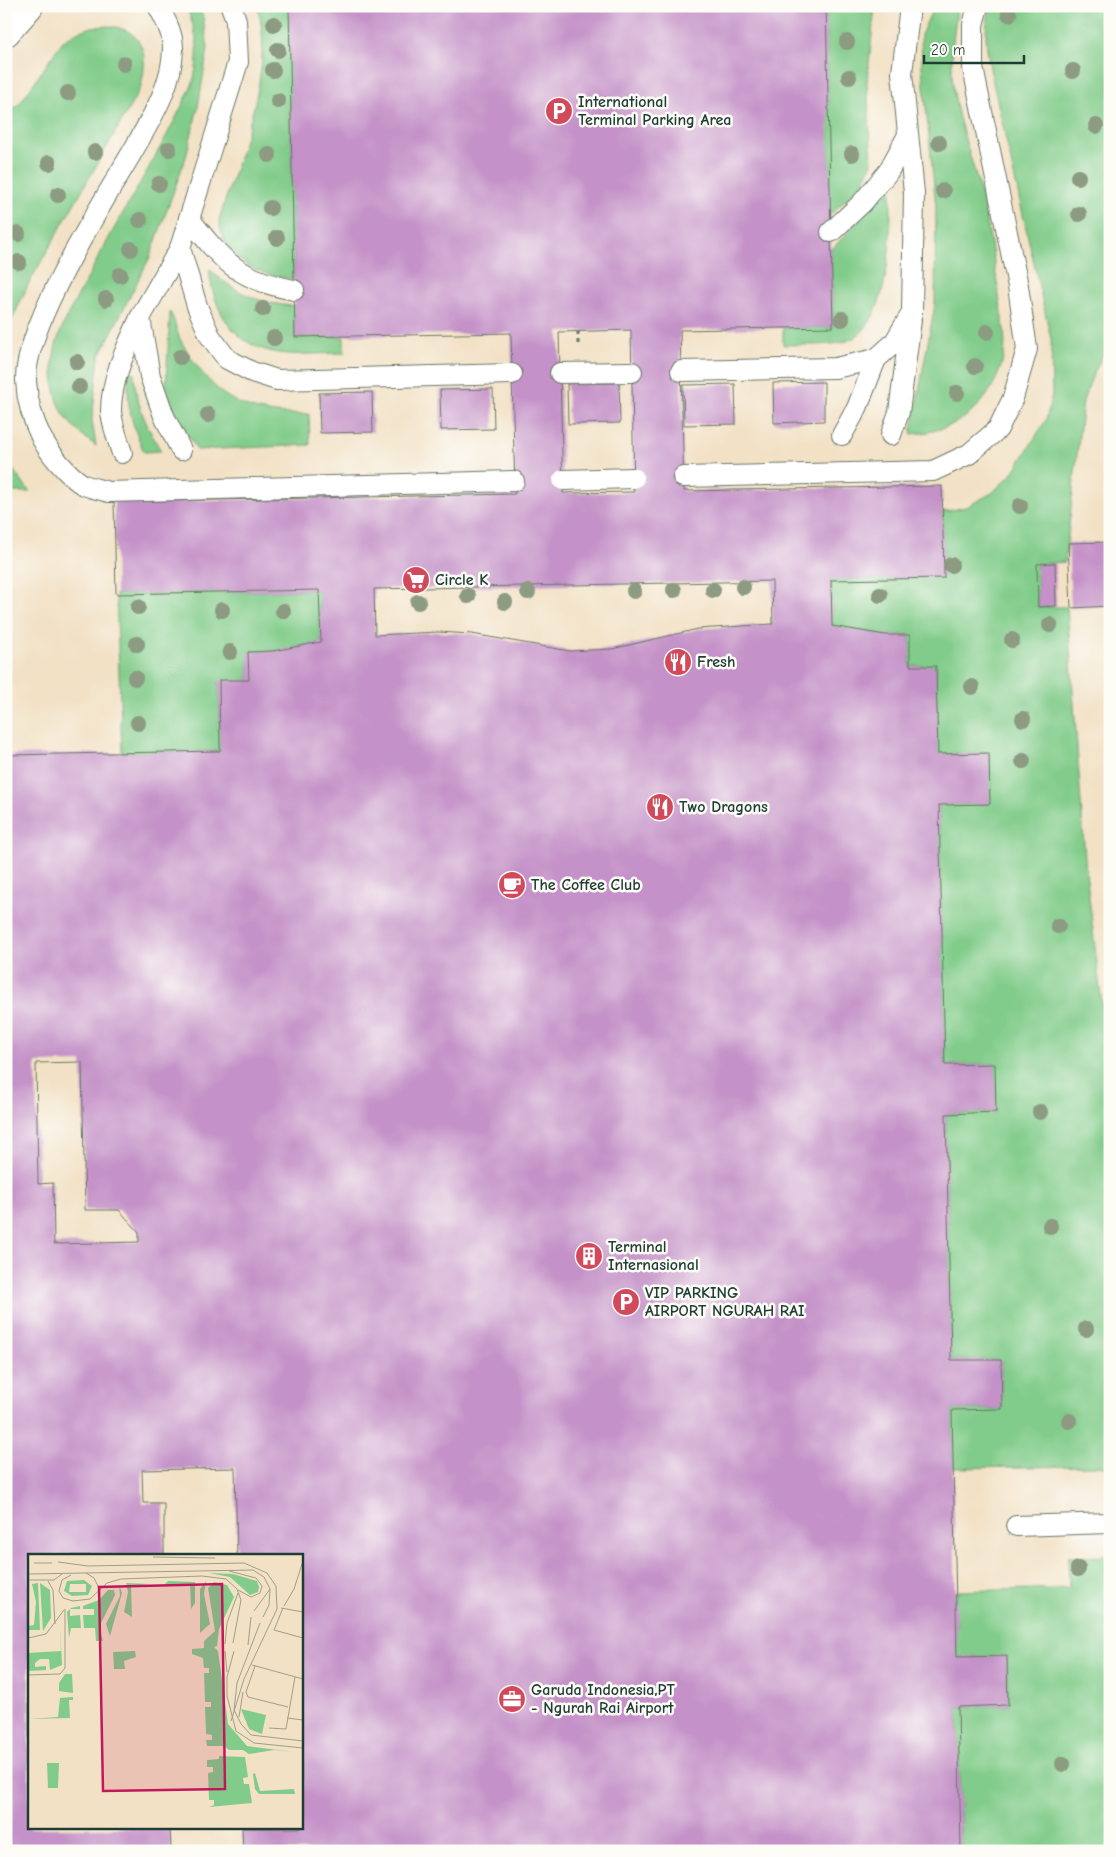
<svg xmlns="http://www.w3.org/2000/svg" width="1116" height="1857" viewBox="0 0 1116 1857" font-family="'Comic Neue',sans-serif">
<rect width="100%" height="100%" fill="#fdfcf7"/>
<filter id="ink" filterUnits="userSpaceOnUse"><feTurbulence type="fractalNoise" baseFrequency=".02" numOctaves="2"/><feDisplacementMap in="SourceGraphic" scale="10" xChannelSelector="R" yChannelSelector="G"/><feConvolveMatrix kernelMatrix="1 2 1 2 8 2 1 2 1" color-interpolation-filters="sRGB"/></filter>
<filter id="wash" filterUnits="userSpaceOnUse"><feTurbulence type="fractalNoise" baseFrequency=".0096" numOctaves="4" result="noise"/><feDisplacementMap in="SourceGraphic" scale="20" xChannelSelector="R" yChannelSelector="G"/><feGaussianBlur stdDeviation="1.12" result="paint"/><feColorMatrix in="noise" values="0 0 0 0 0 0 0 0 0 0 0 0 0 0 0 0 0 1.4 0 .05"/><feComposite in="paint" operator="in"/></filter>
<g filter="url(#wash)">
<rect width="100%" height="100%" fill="#f2e1c5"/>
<g fill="#81cc8a" stroke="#50845f">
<path d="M 186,6 L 198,6 L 203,17 L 208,48 L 198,107 L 186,157 L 150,257 L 99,357 L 92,420 L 96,446 C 69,426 55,410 53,375 C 50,340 72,308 87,279 C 120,214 161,152 192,85 C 201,54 198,36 186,6 Z"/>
<path d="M 257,6 L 289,6 L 294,279 C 259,276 223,260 219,220 C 237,160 277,67 257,6 Z"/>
<path d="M 826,6 L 875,6 L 867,82 L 872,163 L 863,183 L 830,215 Z"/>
<path d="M 934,6 L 958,6 C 952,39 949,71 956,104 C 962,134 973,162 980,191 C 989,228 995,266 1000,303 C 1003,322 1008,344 1002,363 C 989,407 957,432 911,434 L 935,304 L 936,207 L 922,67 L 921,35 Z"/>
<path d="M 992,6 L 1110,6 L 1110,340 L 1092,377 L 1083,401 L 1065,562 L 1037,564 L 1038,607 L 1067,607 L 1086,872 L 1110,1073 L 1110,1468 L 1096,1466 L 953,1468 L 952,1410 L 1002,1409 L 1001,1360 L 951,1360 L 946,1114 L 996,1112 L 995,1064 L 945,1065 L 939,805 L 990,804 L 989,753 L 938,754 L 936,666 L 910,666 L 910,635 L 885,635 L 832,626 L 831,580 L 944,577 L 942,512 L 966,507 L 992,493 L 1013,473 L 1046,420 L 1052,395 L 1051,339 L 990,69 C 987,48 982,26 992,6 Z"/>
<path d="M 109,26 C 146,30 149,58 140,89 L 29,283 L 6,333 L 6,115 L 21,102 L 62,42 L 77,32 L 92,27 Z"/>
<path d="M 891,187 C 891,225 893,325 847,341 C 828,347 803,344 783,345 L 783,328 L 833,327 L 831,250 Z"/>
<path d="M 209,269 C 235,293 260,304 295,306 L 295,337 L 344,337 L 344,353 C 323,353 299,356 279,353 C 234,347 213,311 209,269 Z"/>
<path d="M 170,312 C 175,319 176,332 181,341 C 214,398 242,416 309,414 L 310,445 L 197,450 L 174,410 L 166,385 Z"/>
<path d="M 130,371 L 134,372 C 135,402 146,425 161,451 L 144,452 C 132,425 124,400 130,371 Z"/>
<path d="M 6,461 L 30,492 L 6,492 Z"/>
<path d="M 319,590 L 321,642 L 273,651 L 249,652 L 249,680 L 219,681 L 220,751 L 122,752 L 116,594 Z"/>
<path d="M 1110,1556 L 1110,1851 L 961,1851 L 958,1707 L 1008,1705 L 1007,1656 L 957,1657 L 955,1591 L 1069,1588 L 1068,1557 Z"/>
</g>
<g id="blocks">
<g fill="#c492c8" fill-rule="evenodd">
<path d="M 289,6 L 826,6 L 833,327 L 680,330 L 684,491 L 942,486 L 944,578 L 831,580 L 832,626 L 885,635 L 910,635 L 910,666 L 936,666 L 938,754 L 989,753 L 990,804 L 939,805 L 945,1065 L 995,1064 L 996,1112 L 946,1114 L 951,1360 L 1001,1360 L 1002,1409 L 952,1410 L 957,1657 L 1007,1656 L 1008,1705 L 958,1707 L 961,1851 L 243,1851 L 242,1828 L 301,1828 L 301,1556 L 237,1556 L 235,1468 L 142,1470 L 143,1503 L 164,1503 L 164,1555 L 29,1556 L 29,1828 L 170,1828 L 171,1849 L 6,1851 L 6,755 L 220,751 L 219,680 L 249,680 L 248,652 L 273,651 L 321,642 L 319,590 L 116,594 L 114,502 L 515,494 L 511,333 L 295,337 ZM 631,330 L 634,492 L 563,493 L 559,332 ZM 772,581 L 773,624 L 698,629 L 612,649 L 570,651 L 472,634 L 438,632 L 375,635 L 374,589 ZM 82,1062 L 85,1210 L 119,1210 L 139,1232 L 139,1242 L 54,1244 L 53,1183 L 38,1184 L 36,1063 Z"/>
<path d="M 824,382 L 824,421 L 774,423 L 773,383 Z"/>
<path d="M 619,383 L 620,423 L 568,424 L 567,384 Z"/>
<path d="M 735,384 L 736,424 L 684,425 L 683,385 Z"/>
<path d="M 493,389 L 494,429 L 441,430 L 440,390 Z"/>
<path d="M 372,392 L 373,432 L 320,433 L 319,393 Z"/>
<path d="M 1110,542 L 1110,606 L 1071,608 L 1068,543 Z"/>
<path d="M 1055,563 L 1056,606 L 1038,607 L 1037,564 Z"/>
</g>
</g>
</g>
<g filter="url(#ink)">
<use href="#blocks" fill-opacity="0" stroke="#697667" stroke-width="1"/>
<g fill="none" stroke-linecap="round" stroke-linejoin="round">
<g stroke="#697667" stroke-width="22">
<g id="service">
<path d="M 158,6 C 165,19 173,33 173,48 C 173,84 151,119 134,149 C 104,201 24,325 26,381 C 27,401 33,421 42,439 C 51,455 67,474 82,484 C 89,488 100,489 108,492 L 514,481"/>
<path d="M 231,6 L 236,20 L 238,62 L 180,248 L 197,306 L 210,336 L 227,359 L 252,372 L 277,380 L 512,374"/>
<path d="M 189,218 C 222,261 239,280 294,290"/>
<path d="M 831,232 L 862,203 L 888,172 L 908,135"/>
<path d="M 180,248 L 140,318 L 150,376 L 164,416 L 181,450"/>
<path d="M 681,371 L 835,368 L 876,359 L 894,343 L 912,313 L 914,193 L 902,73 L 910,6"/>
<path d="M 560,373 L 632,372"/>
<path d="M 842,435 L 857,408 L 876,359"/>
<path d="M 891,435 L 899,412 L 911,320"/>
<path d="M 122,453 C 118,440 112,424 111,411 C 111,378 127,347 140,318"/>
<path d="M 683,477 L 933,471 L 969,454 L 998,429 L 1013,398 L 1027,349 L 1018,286 L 973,68 L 973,25 L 978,6"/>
<path d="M 1016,1526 L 1110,1523"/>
</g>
</g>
<g stroke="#697667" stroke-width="30">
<path id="tertiary" d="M 6,32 L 29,6"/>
</g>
<path stroke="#697667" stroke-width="3" stroke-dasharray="4 4" stroke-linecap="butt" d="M 578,332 L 578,346"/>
<use href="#service" stroke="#fff" stroke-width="20"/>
<use href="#tertiary" stroke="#fff" stroke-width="28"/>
<g stroke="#697667" stroke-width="22" stroke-linecap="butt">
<path id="service-bridge" d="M 563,480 L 634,478"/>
</g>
<use href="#service-bridge" stroke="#fff" stroke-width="20"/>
</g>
<g fill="#8c9b81">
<circle cx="1009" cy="14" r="8"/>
<circle cx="274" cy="24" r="8"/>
<circle cx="847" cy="42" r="8"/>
<circle cx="278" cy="50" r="8"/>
<circle cx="124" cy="64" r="8"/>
<circle cx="273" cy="70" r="8"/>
<circle cx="1073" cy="71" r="8"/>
<circle cx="849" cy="77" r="8"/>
<circle cx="68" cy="93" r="8"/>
<circle cx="278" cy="101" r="8"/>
<circle cx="1096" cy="126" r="8"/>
<circle cx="939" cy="143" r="8"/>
<circle cx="169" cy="149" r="8"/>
<circle cx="95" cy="152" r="8"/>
<circle cx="852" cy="154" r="8"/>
<circle cx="269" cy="155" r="8"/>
<circle cx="49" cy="163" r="8"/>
<circle cx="1078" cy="177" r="8"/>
<circle cx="159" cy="184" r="8"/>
<circle cx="943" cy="191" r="8"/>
<circle cx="58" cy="195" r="8"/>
<circle cx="270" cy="208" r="8"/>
<circle cx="1079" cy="214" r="8"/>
<circle cx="140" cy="220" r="8"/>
<circle cx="18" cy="234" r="8"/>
<circle cx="277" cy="238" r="8"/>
<circle cx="131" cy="249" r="8"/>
<circle cx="19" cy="262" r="8"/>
<circle cx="120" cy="275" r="8"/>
<circle cx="106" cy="299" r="8"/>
<circle cx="263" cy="309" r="8"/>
<circle cx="842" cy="319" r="8"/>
<circle cx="987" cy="332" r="8"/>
<circle cx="274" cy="338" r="8"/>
<circle cx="180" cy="357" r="8"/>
<circle cx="77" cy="362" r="8"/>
<circle cx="975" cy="366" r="8"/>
<circle cx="79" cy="387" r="8"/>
<circle cx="957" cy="393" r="8"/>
<circle cx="208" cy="415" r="8"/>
<circle cx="1020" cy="506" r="8"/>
<circle cx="951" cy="565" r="8"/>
<circle cx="743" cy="587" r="8"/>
<circle cx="674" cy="590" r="8"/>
<circle cx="713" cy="590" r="8"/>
<circle cx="634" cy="591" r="8"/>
<circle cx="528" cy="592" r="8"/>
<circle cx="880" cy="595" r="8"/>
<circle cx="468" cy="596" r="8"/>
<circle cx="418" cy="602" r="8"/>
<circle cx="505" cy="602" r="8"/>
<circle cx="138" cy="607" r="8"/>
<circle cx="222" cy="610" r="8"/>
<circle cx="283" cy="611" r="8"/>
<circle cx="1050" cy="625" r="8"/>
<circle cx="1012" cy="640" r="8"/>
<circle cx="137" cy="644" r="8"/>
<circle cx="230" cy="652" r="8"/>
<circle cx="135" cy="678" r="8"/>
<circle cx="972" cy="687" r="8"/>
<circle cx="1023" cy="719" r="8"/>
<circle cx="138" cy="723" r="8"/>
<circle cx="1023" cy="761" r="8"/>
<circle cx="1058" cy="926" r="8"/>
<circle cx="1040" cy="1112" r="8"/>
<circle cx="1050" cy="1226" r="8"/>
<circle cx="1086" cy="1329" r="8"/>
<circle cx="1069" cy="1421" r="8"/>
<circle cx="1078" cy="1569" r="8"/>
<circle cx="1063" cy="1764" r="8"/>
</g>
</g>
<defs>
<g id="parking-disc" transform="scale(1.4375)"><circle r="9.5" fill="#d1495b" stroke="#fdfcf7"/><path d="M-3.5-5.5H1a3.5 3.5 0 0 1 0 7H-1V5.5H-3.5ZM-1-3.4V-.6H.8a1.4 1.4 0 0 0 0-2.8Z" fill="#fff"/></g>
<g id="supermarket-disc" transform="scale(1.4375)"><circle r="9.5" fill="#d1495b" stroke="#fdfcf7"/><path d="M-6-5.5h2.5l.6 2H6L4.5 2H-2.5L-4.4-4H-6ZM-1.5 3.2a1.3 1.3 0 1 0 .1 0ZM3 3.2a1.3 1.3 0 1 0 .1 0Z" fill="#fff"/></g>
<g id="restaurant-disc" transform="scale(1.4375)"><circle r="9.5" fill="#d1495b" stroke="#fdfcf7"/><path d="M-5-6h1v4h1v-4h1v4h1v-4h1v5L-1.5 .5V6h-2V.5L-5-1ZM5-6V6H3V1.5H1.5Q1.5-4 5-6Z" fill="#fff"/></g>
<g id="cafe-disc" transform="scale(1.4375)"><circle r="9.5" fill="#d1495b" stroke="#fdfcf7"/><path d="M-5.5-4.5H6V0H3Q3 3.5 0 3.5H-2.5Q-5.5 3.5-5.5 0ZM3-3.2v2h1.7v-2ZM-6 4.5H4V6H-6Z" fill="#fff"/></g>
<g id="building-disc" transform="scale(1.4375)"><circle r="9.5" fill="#d1495b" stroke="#fdfcf7"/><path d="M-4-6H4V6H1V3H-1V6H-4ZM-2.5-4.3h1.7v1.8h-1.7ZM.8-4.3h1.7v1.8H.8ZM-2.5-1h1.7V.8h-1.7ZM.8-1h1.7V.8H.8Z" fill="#fff"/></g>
<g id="office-disc" transform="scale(1.4375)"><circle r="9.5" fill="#d1495b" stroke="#fdfcf7"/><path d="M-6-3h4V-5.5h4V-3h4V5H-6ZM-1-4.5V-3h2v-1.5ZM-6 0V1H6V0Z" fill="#fff"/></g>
</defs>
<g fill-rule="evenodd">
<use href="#parking-disc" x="559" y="111"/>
<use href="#supermarket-disc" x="416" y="580"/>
<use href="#restaurant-disc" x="678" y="662"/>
<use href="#restaurant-disc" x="660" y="807"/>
<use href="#cafe-disc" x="512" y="885"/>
<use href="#building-disc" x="589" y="1256"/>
<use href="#parking-disc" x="626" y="1302"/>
<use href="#office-disc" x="512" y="1699"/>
</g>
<g text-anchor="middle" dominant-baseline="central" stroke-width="5" stroke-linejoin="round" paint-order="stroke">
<g font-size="16" font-weight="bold" fill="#1f3d34" stroke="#fdfcf7" text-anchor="start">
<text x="578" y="102">International<tspan x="578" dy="18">Terminal Parking Area</tspan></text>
<text x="435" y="580">Circle K</text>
<text x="697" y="662">Fresh</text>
<text x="679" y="807">Two Dragons</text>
<text x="531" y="885">The Coffee Club</text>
<text x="608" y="1247">Terminal<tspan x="608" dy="18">Internasional</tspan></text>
<text x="645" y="1293">VIP PARKING<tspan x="645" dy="18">AIRPORT NGURAH RAI</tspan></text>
<text x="531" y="1690">Garuda Indonesia,PT<tspan x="531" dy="18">- Ngurah Rai Airport</tspan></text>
</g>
</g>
<g transform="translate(28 1554)">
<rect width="275" height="275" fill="#f2e1c5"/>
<path d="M 181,19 L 205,20 L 229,27 L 231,33 L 230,38 L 222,41 L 202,23 ZM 56,26 L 64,32 L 60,41 L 44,42 L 36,37 L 39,27 ZM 42,30 L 58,30 L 58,38 L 41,38 ZM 140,27 L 167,28 L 167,49 L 163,55 L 162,30 L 136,31 ZM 178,27 L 176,40 L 182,70 L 172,79 L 172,35 ZM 186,28 L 199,31 L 206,43 L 191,75 L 189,92 L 186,93 L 190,97 L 200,170 L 219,192 L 266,198 L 246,196 L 221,200 L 215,196 L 201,196 L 196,192 L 179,192 L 178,186 L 184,186 L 184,181 L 178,180 L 177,153 L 183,153 L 183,148 L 177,148 L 176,119 L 181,119 L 181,114 L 176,114 L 175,104 L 164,100 L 164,95 L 176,94 L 176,87 L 187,77 L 180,34 ZM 10,29 L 12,76 L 0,76 L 0,72 L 6,71 L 8,48 L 4,30 ZM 12,29 L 22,36 L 23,64 L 15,77 ZM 98,29 L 122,30 L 103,32 L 104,63 L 96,58 L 100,38 ZM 91,30 L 94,39 L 82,82 L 78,70 L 92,42 ZM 80,36 L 86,36 L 87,41 L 71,73 L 75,87 L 68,87 L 67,74 L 56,74 L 55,61 L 66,61 L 66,55 L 55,55 L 55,52 L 71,46 ZM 52,52 L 52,55 L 42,55 L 42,62 L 52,61 L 53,74 L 43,74 L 41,84 L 39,58 L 43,54 ZM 32,70 L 34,111 L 22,116 L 21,105 L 12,105 L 7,109 L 7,113 L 18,112 L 18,116 L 0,117 L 0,99 L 33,97 ZM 107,97 L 108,103 L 96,107 L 97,115 L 86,115 L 85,98 ZM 37,120 L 44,120 L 45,139 L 31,137 L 31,129 ZM 45,143 L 45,146 L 41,146 L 42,164 L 0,165 L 30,163 L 32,144 ZM 213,155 L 238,161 L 234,180 L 221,175 ZM 191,202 L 217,203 L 220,223 L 215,224 L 216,230 L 221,230 L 224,249 L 181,253 L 186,251 L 186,246 L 181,246 L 180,219 L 185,218 L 185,213 L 179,213 L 179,206 L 191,205 ZM 19,209 L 31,209 L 30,234 L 20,234 ZM 227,219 L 232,237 L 266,235 L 267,240 L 231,240 L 227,235 L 225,220 Z" fill="#81cc8a" fill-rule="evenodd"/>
<path fill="none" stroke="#9e9f8b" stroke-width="1" d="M 125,3 L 187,4M 30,8 L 60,12 L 216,9 L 239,19 L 248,32 L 249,55 L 216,125 L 203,167M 6,9 L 24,9M 201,17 L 228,24 L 234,32 L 232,39 L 223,43 L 210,36M 58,19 L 66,24 L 72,36M 0,20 L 225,16 L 236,23 L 242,35 L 241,51 L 235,63M 43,21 L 34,26 L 31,37 L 35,44 L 45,47 L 62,45 L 79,29 L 93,25 L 174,22 L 198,25 L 209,35 L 213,46 L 205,89M 0,26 L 26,26 L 34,20M 20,27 L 25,36 L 27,70M 256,52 L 266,35 L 275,7M 253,54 L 275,58M 255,54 L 246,76 L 275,84M 226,57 L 242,35M 232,69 L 209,129 L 206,156 L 213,170 L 223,181 L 275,187M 0,84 L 18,80 L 36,56M 197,90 L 199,69 L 210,39M 220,91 L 223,63M 197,97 L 199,118M 206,97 L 199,123 L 199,142 L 208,177 L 226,189 L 275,194M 224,111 L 275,125M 227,112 L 218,138 L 220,143 L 260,153M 0,121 L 32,120 L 37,114 L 37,55M 211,163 L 215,138M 259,164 L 275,166M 241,174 L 258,175 L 267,123"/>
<path fill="#c2185b" fill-opacity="0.15" stroke="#c2185b" stroke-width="2.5" d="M 194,30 L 197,235 L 75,237 L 71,33 Z"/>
<rect width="275" height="275" fill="none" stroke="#1f3d34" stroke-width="2.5"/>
</g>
<rect width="1116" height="1857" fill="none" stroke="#fdfcf7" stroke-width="25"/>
<path d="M924 55v8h100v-8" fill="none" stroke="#1f3d34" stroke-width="2.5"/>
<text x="931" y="55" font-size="15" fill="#1f3d34" stroke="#fdfcf7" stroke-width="4" paint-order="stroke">20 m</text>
</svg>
